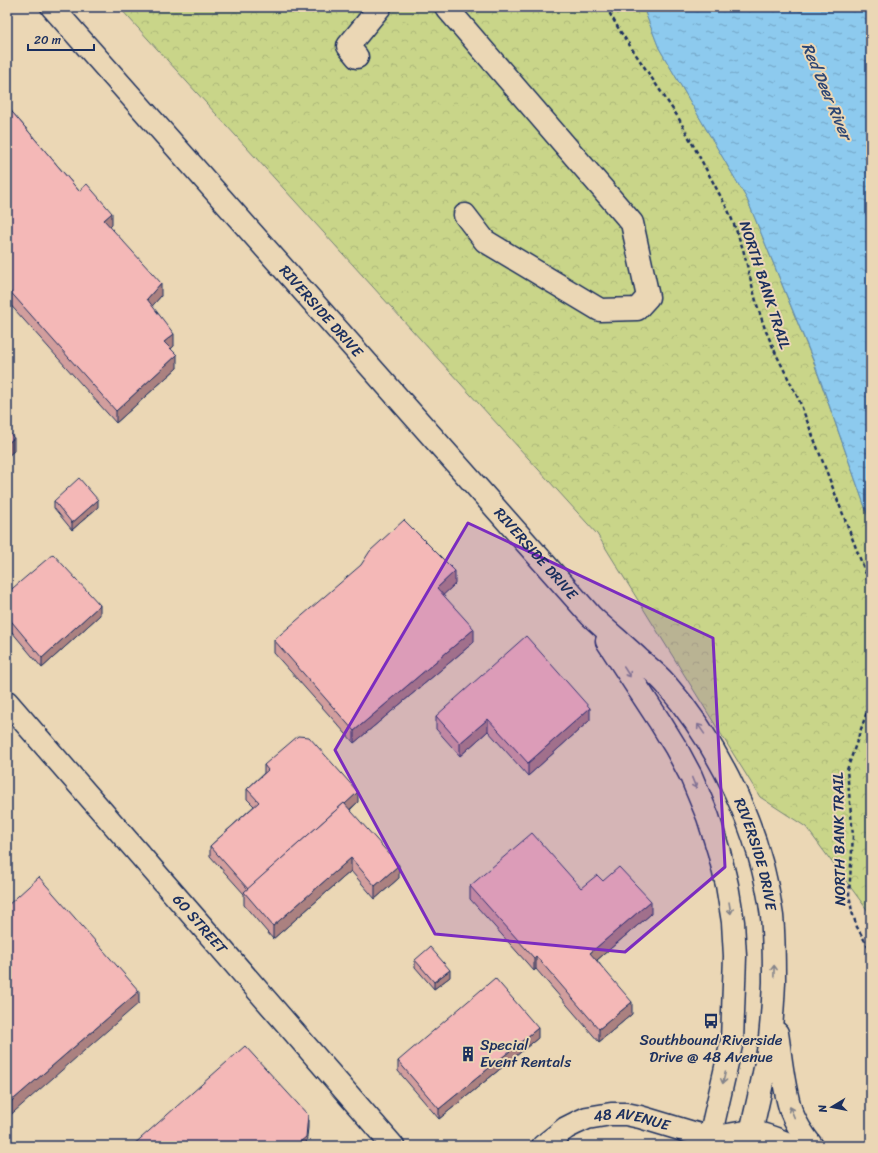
<svg xmlns="http://www.w3.org/2000/svg" width="878" height="1153" viewBox="0 0 878 1153" font-family="Sriracha,sans-serif">
<defs>
<pattern id="forest-crowns" width="20" height="18" patternUnits="userSpaceOnUse"><rect width="20" height="18" fill="#c9d589"/><path d="M2 6a3 3 0 1 1 6 0M12 15a3 3 0 1 1 6 0" fill="none" stroke="#acb779"/></pattern>
<pattern id="water-ripples" width="26" height="14" patternUnits="userSpaceOnUse"><rect width="26" height="14" fill="#8dcaee"/><path d="M2 4q2-2 4 0t4 0M15 11q2-2 4 0t4 0" fill="none" stroke="#72a4c4"/></pattern>
</defs>
<rect width="100%" height="100%" fill="#ebd7b5"/>
<filter id="ink" filterUnits="userSpaceOnUse"><feTurbulence type="fractalNoise" baseFrequency=".025" numOctaves="2"/><feDisplacementMap in="SourceGraphic" scale="8" xChannelSelector="R" yChannelSelector="G"/><feConvolveMatrix kernelMatrix="1 2 1 2 8 2 1 2 1" color-interpolation-filters="sRGB"/></filter>
<g filter="url(#ink)">
<path fill="url(#forest-crowns)" stroke="#728274" d="M 119,7 L 643,7 L 659,48 L 747,199 L 814,363 L 871,524 L 871,915 L 806,827 L 760,797 L 597,534 Z"/>
<path fill="url(#water-ripples)" stroke="#5f8cb4" d="M 643,7 L 871,7 L 871,524 L 814,362 L 747,199 L 659,48 Z"/>
<g fill="none" stroke-linecap="round" stroke-linejoin="round">
<g stroke="#1b2f5e" stroke-width="25">
<g id="minor">
<path d="M 446,7 L 632,223 L 648,297 L 637,309 L 600,310 L 485,241 L 465,215"/>
<path d="M 357,57 L 348,46 L 380,7"/>
<path id="s1" d="M 7,702 L 393,1146"/>
<path id="s2" d="M 543,1146 L 566,1128 L 576,1123 L 587,1118 L 611,1114 L 626,1114 L 640,1117 L 710,1138 L 751,1131"/>
</g>
</g>
<g stroke="#1b2f5e" stroke-width="25">
<g id="major">
<path id="s3" d="M 52,7 L 591,616 C 607,631 624,645 640,660 C 648,667 657,674 665,683 C 720,746 761,831 772,916 C 774,937 774,960 774,982 C 773,1003 772,1024 769,1045 C 764,1079 755,1113 748,1146"/>
<path d="M 607,641 L 660,722 L 676,748 L 691,776 L 708,817 L 719,852 L 727,885 L 733,922 L 735,956 L 732,1041 L 708,1146"/>
<path d="M 777,1033 C 781,1059 783,1087 791,1111 C 796,1124 804,1136 812,1146"/>
<path d="M 751,1131 C 766,1135 779,1139 792,1146"/>
</g>
</g>
<g stroke="#1b2f5e" stroke-width="2.5" stroke-dasharray="4 3" stroke-linecap="butt">
<path d="M 606,7 L 620,31 L 678,117 L 728,210 L 735,227 L 743,249 L 757,305 L 765,329 L 776,354 L 799,400 L 871,587"/>
<path d="M 871,700 L 847,770 L 853,836 L 849,894 L 852,912 L 857,927 L 871,952"/>
</g>
<use href="#minor" stroke="#ebd7b5" stroke-width="22"/>
<use href="#major" stroke="#ebd7b5" stroke-width="22"/>
</g>
<g fill="#d29e9d" stroke="#1b2f5e">
<path d="M 7,106 L 79,191 L 112,225 L 110,227 L 161,296 L 152,306 L 174,346 L 171,349 L 177,368 L 116,423 L 7,301 Z"/>
<path d="M 54,501 L 98,507 L 72,530 L 54,508 Z"/>
<path d="M 455,584 L 443,595 L 474,642 L 354,743 L 274,653 L 274,640 Z"/>
<path d="M 7,593 L 100,615 L 42,668 L 7,626 Z"/>
<path d="M 436,716 L 590,720 L 528,776 L 488,731 L 460,756 L 436,729 Z"/>
<path d="M 264,765 L 358,802 L 350,810 L 399,878 L 375,899 L 351,871 L 273,939 L 244,905 L 244,894 L 210,856 L 210,846 L 254,806 L 247,799 L 247,789 L 264,773 Z"/>
<path d="M 603,881 L 651,914 L 597,960 L 632,1014 L 599,1042 L 536,969 L 534,971 L 470,899 L 470,886 L 581,888 Z"/>
<path d="M 415,960 L 450,977 L 434,989 L 415,967 Z"/>
<path d="M 538,1038 L 439,1119 L 398,1071 L 398,1061 Z"/>
</g>
<g fill="#ab8180" stroke="#1b2f5e">
<path d="M 112,213 L 112,225 L 104,233 L 104,220 Z"/>
<path d="M 161,283 L 161,296 L 147,312 L 147,299 Z"/>
<path d="M 174,334 L 174,346 L 164,355 L 164,342 Z"/>
<path d="M 177,355 L 177,368 L 116,423 L 116,411 Z"/>
<path d="M 14,438 L 14,451 L 7,457 L 7,444 Z"/>
<path d="M 98,500 L 98,507 L 72,530 L 72,523 Z"/>
<path d="M 455,571 L 455,584 L 437,601 L 437,588 Z"/>
<path d="M 100,605 L 100,615 L 42,668 L 42,658 Z"/>
<path d="M 474,629 L 474,642 L 354,743 L 354,731 Z"/>
<path d="M 590,708 L 590,720 L 528,776 L 528,763 Z"/>
<path d="M 488,719 L 488,731 L 460,756 L 460,743 Z"/>
<path d="M 358,792 L 358,802 L 250,899 L 249,890 Z"/>
<path d="M 351,858 L 351,871 L 273,939 L 273,926 Z"/>
<path d="M 399,865 L 399,878 L 375,899 L 375,886 Z"/>
<path d="M 651,901 L 651,914 L 590,966 L 590,953 Z"/>
<path d="M 536,956 L 536,969 L 534,971 L 534,958 Z"/>
<path d="M 450,970 L 450,977 L 434,989 L 434,982 Z"/>
<path d="M 139,991 L 139,1003 L 7,1118 L 7,1105 Z"/>
<path d="M 632,1002 L 632,1014 L 599,1042 L 599,1029 Z"/>
<path d="M 538,1028 L 538,1038 L 439,1119 L 439,1109 Z"/>
<path d="M 308,1115 L 308,1128 L 306,1146 L 295,1146 Z"/>
</g>
<g fill="#f4b8b7" stroke="#1b2f5e">
<path d="M 7,106 L 79,191 L 87,184 L 112,213 L 104,220 L 161,283 L 147,299 L 174,334 L 164,342 L 177,355 L 116,411 L 7,288 Z"/>
<path d="M 7,430 L 14,438 L 7,444 Z"/>
<path d="M 79,478 L 98,500 L 72,523 L 54,501 Z"/>
<path d="M 404,520 L 455,571 L 437,588 L 474,629 L 354,731 L 274,640 L 361,565 L 370,551 Z"/>
<path d="M 53,554 L 100,605 L 42,658 L 7,616 L 7,593 Z"/>
<path d="M 526,636 L 590,708 L 528,763 L 488,719 L 460,743 L 436,716 Z"/>
<path d="M 298,736 L 309,737 L 358,792 L 345,804 L 344,803 L 248,889 L 210,846 L 259,802 L 247,789 L 268,770 L 264,765 Z"/>
<path d="M 344,803 L 399,865 L 375,886 L 351,858 L 273,926 L 244,892 Z"/>
<path d="M 532,833 L 581,888 L 597,875 L 603,881 L 619,867 L 651,901 L 590,953 L 632,1002 L 599,1029 L 536,956 L 534,958 L 470,886 Z"/>
<path d="M 39,877 L 139,991 L 7,1105 L 7,906 Z"/>
<path d="M 430,947 L 450,970 L 434,982 L 415,960 Z"/>
<path d="M 495,978 L 538,1028 L 439,1109 L 398,1061 Z"/>
<path d="M 245,1046 L 308,1115 L 306,1137 L 295,1146 L 132,1146 Z"/>
</g>
<defs><path id="oneway-shaft" d="M-6 0H5M1.5-3L5.5 0L1.5 3" fill="none" stroke-width="1.6" stroke-linecap="round" stroke-linejoin="round"/></defs>
<g stroke="#83838a">
<use href="#oneway-shaft" transform="translate(627 672) rotate(57)"/>
<use href="#oneway-shaft" transform="translate(701 729) rotate(-125)"/>
<use href="#oneway-shaft" transform="translate(694 783) rotate(68)"/>
<use href="#oneway-shaft" transform="translate(730 908) rotate(81)"/>
<use href="#oneway-shaft" transform="translate(774 971) rotate(-89)"/>
<use href="#oneway-shaft" transform="translate(724 1078) rotate(103)"/>
<use href="#oneway-shaft" transform="translate(792 1112) rotate(-112)"/>
</g>
</g>
<path fill="#7b2cbf" fill-opacity="0.2" stroke="#7b2cbf" stroke-width="3" stroke-linejoin="round" d="M 468,523 L 713,638 L 725,867 L 625,952 L 435,934 L 335,750 Z"/>
<defs>
<g id="bus-bare" transform="scale(1.2)"><path d="M-5-6H5V4H4V6H2V4H-2V6H-4V4H-5ZM-3.5-4V0h7V-4ZM-3.5 1.2v1.5H-2V1.2ZM2 1.2v1.5H3.5V1.2Z" fill="#1b2f5e" stroke="#ebd7b5" stroke-width="2.5" paint-order="stroke"/></g>
<g id="building-bare" transform="scale(1.2)"><path d="M-4-6H4V6H1V3H-1V6H-4ZM-2.5-4.3h1.7v1.8h-1.7ZM.8-4.3h1.7v1.8H.8ZM-2.5-1h1.7V.8h-1.7ZM.8-1h1.7V.8H.8Z" fill="#1b2f5e" stroke="#ebd7b5" stroke-width="2.5" paint-order="stroke"/></g>
</defs>
<g fill-rule="evenodd">
<use href="#bus-bare" x="711" y="1021"/>
<use href="#building-bare" x="468" y="1054"/>
</g>
<g text-anchor="middle" dominant-baseline="central" stroke-width="4" stroke-linejoin="round" paint-order="stroke">
<g font-size="15" fill="#1b2f5e" stroke="#ebd7b5">
<text transform="translate(765 285) rotate(72)">NORTH BANK TRAIL</text>
<text stroke="none"><textPath href="#s3" startOffset="406">RIVERSIDE DRIVE</textPath></text>
<text stroke="none"><textPath href="#s3" startOffset="730">RIVERSIDE DRIVE</textPath></text>
<text transform="translate(839 839) rotate(-91)">NORTH BANK TRAIL</text>
<text stroke="none"><textPath href="#s3" startOffset="1109">RIVERSIDE DRIVE</textPath></text>
<text stroke="none"><textPath href="#s1" startOffset="294">60 STREET</textPath></text>
<text stroke="none"><textPath href="#s2" startOffset="98">48 AVENUE</textPath></text>
</g>
<g font-size="15" fill="#1b2f5e" stroke="#ebd7b5">
<text x="711" y="1040">Southbound Riverside<tspan x="711" dy="17">Drive @ 48 Avenue</tspan></text>
<text x="480" y="1045" text-anchor="start">Special<tspan x="480" dy="17">Event Rentals</tspan></text>
</g>
<g font-size="16" font-style="italic" fill="#2c4674" stroke="#ebd7b5">
<text transform="translate(827 91) rotate(67)">Red Deer River</text>
</g>
</g>
<rect width="878" height="1153" fill="none" stroke="#ebd7b5" stroke-width="24"/>
<rect x="12" y="12" width="854" height="1129" fill="none" stroke="#1b2f5e" stroke-width="1.5" filter="url(#ink)"/>
<g transform="translate(832 1107) rotate(260)" stroke="#ebd7b5" stroke-width="3" paint-order="stroke">
<path d="M0-3L7 15L0 10L-7 15Z" fill="#1b2f5e"/>
<text y="-6" font-size="11" font-weight="bold" text-anchor="middle" fill="#1b2f5e">N</text>
</g>
<path d="M28 44v6h66v-6" fill="none" stroke="#1b2f5e" stroke-width="2"/>
<text x="34" y="44" font-size="12" fill="#1b2f5e" stroke="#ebd7b5" stroke-width="3" paint-order="stroke">20 m</text>
</svg>
